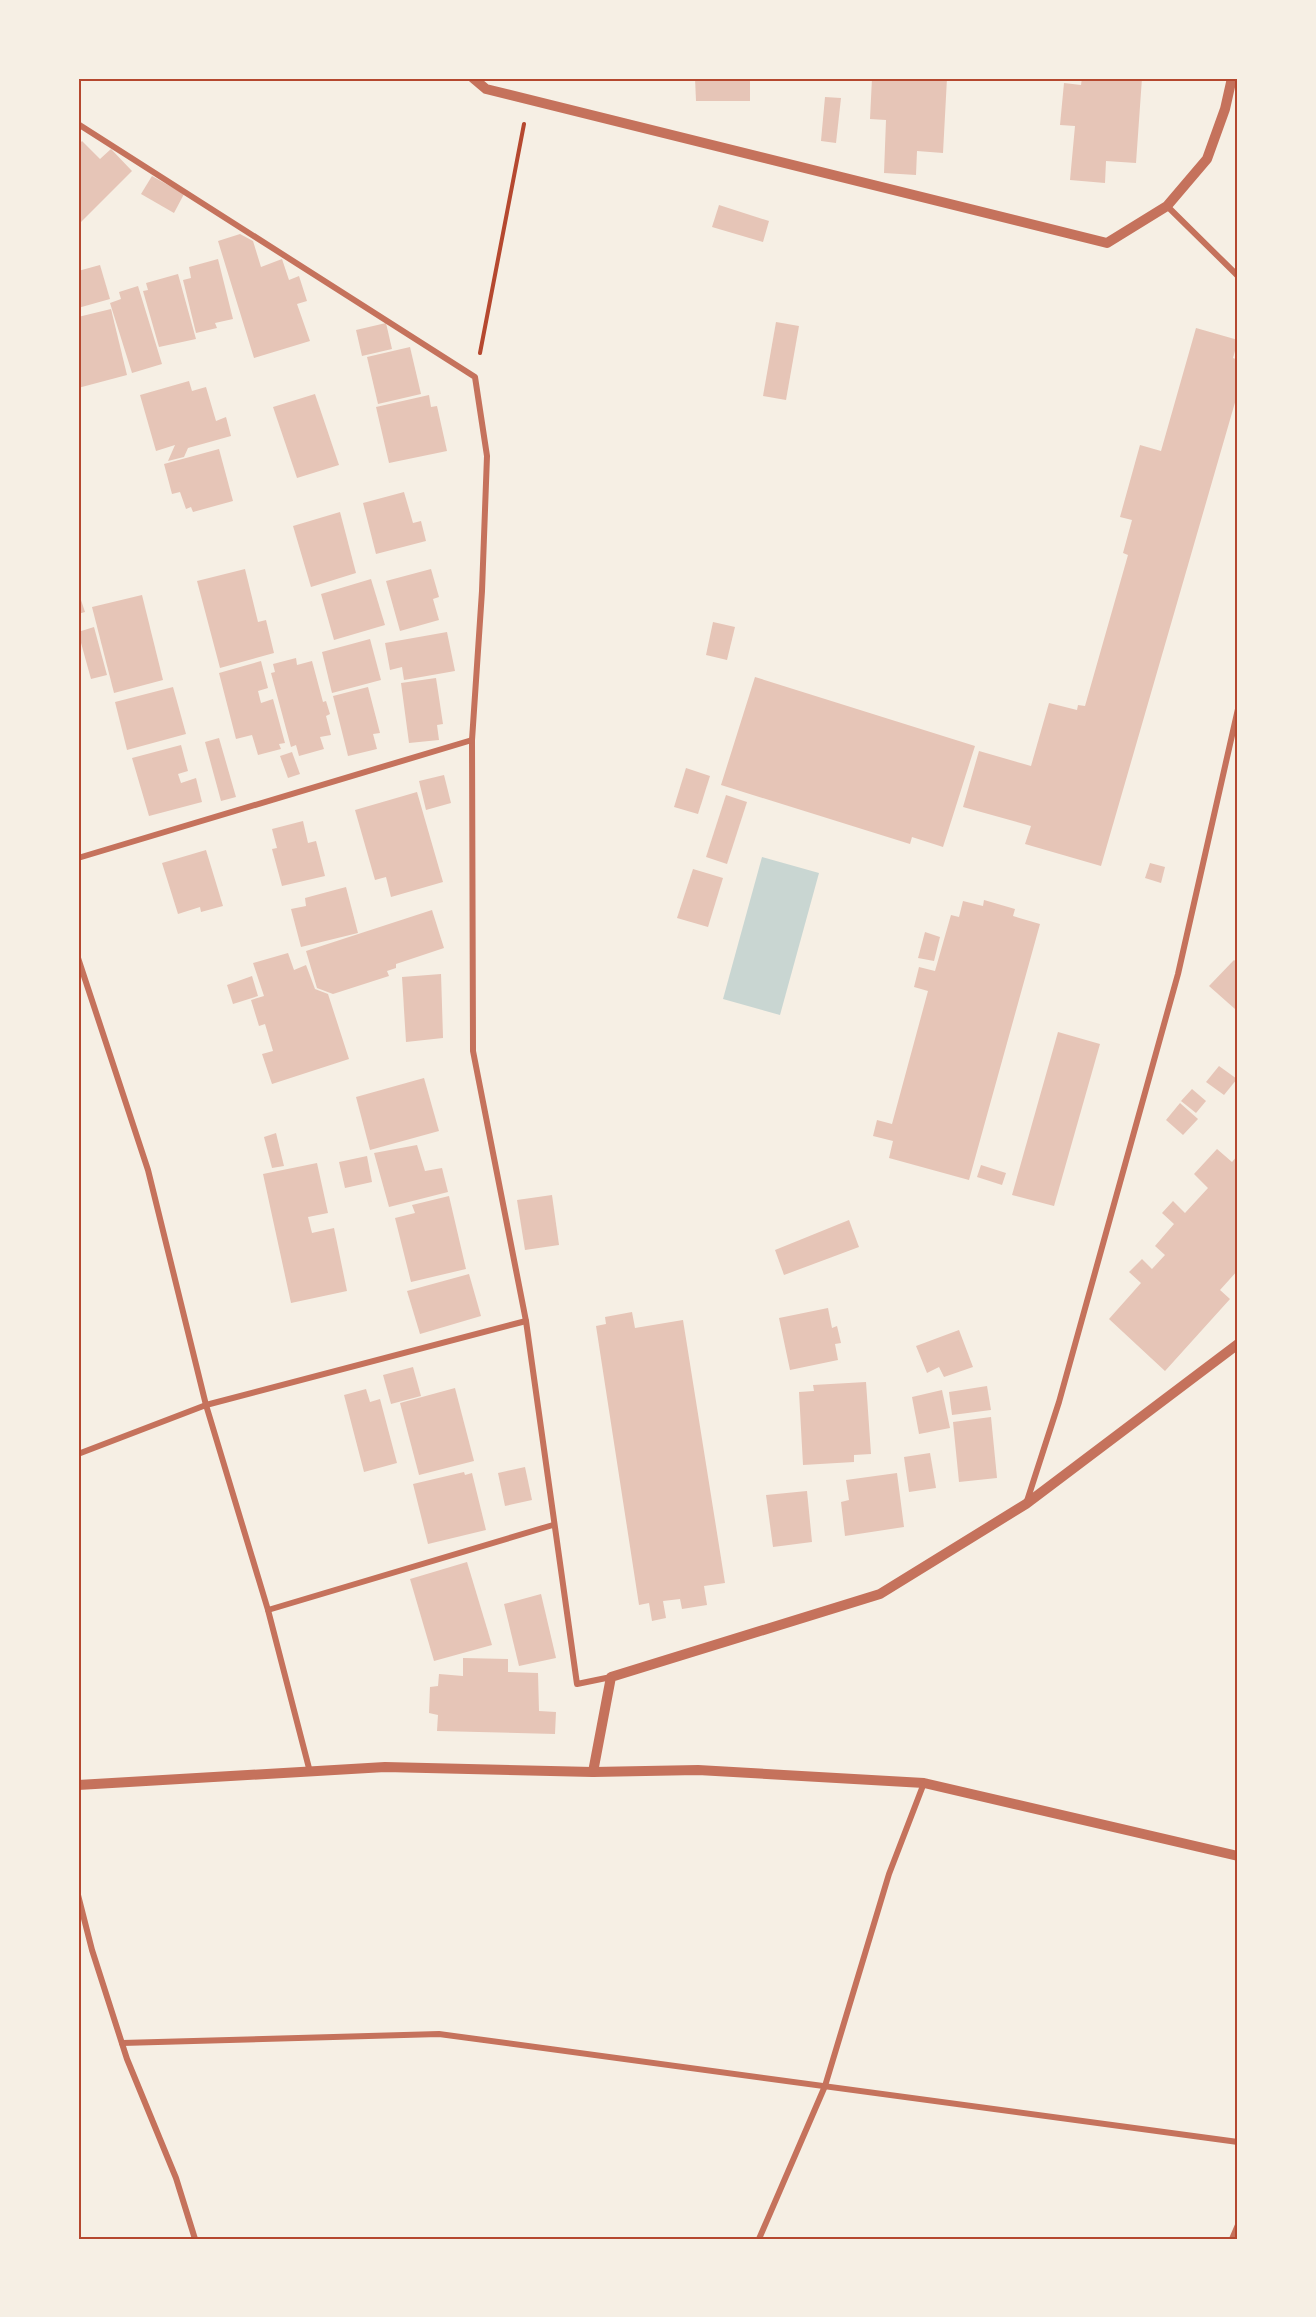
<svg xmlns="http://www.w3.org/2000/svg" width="1316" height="2317" viewBox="0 0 1316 2317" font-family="Manrope,sans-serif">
<rect width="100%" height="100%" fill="#f6efe4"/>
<path fill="#c9d6d2" d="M 762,857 L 819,873 L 780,1015 L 723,999 Z"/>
<g fill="#e6c5b7">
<path d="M 695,78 L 750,78 L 750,101 L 696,101 Z"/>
<path d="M 872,78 L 947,78 L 943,153 L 917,151 L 916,175 L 884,173 L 886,120 L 870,119 Z"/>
<path d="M 1082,78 L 1142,78 L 1136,163 L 1106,161 L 1105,183 L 1070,180 L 1075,126 L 1060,125 L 1064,83 L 1081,85 Z"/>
<path d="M 825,97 L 841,98 L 836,143 L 821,141 Z"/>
<path d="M 82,141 L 100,159 L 111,149 L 132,171 L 78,225 L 78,145 Z"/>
<path d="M 152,176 L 184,194 L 174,213 L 141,194 Z"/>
<path d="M 719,205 L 769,221 L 763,242 L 712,227 Z"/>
<path d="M 240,234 L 253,241 L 261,267 L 282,259 L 289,280 L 299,276 L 307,301 L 297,304 L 310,341 L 254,358 L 218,241 Z"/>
<path d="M 218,259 L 233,319 L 215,323 L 217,328 L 196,333 L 183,280 L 191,278 L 189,267 Z"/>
<path d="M 100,265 L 110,299 L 78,308 L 78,271 Z"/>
<path d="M 178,274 L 196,339 L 159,347 L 143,291 L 148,290 L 146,283 Z"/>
<path d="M 138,286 L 162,364 L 132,373 L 110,303 L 121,299 L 119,292 Z"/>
<path d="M 111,309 L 127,375 L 78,388 L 78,317 Z"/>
<path d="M 776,322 L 799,326 L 786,400 L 763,396 Z"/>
<path d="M 386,323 L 392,349 L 362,356 L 356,330 Z"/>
<path d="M 1196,328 L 1238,340 L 1233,358 L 1238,360 L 1238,400 L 1236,399 L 1101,866 L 1025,844 L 1031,826 L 963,807 L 979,751 L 1031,766 L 1049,703 L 1077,710 L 1078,705 L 1085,706 L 1128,555 L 1123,553 L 1132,520 L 1120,517 L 1140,445 L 1161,451 Z"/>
<path d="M 410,347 L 421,394 L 378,404 L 367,357 Z"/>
<path d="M 189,381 L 192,391 L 206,387 L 216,421 L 226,417 L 231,436 L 188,448 L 184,457 L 168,461 L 175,445 L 156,451 L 140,395 Z"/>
<path d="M 315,394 L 339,465 L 297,478 L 273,407 Z"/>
<path d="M 429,395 L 431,407 L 437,406 L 447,451 L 389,463 L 376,407 Z"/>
<path d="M 219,449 L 233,501 L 193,512 L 191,507 L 186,509 L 180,492 L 172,494 L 164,464 Z"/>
<path d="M 404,492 L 413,523 L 421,521 L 426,541 L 376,554 L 363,503 Z"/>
<path d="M 340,512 L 356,573 L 311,587 L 293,526 Z"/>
<path d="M 245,569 L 258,622 L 266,620 L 274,653 L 220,668 L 197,581 Z"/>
<path d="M 431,569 L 439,597 L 433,599 L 439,620 L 400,631 L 386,581 Z"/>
<path d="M 371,579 L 385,625 L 334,640 L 321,594 Z"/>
<path d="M 78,591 L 85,612 L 78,614 Z"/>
<path d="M 142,595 L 163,680 L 114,693 L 92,607 Z"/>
<path d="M 713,622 L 735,627 L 727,660 L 706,655 Z"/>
<path d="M 94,627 L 107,675 L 91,679 L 78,632 Z"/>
<path d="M 447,632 L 455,671 L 404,680 L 402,667 L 390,670 L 385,643 Z"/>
<path d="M 370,639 L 381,680 L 332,693 L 322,652 Z"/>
<path d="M 296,658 L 297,665 L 312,661 L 323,702 L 326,701 L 330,714 L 326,716 L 331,735 L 320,737 L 324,749 L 299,756 L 296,745 L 291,747 L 271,673 L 275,672 L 273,664 Z"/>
<path d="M 261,661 L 268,688 L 258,691 L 261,703 L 273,699 L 285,743 L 279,744 L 281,749 L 258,755 L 252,735 L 236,739 L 219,673 Z"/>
<path d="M 755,677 L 975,746 L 943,847 L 912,837 L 910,844 L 721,785 Z"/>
<path d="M 436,678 L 443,724 L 437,725 L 439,740 L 409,743 L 401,683 Z"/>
<path d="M 173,687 L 186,734 L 127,750 L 115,702 Z"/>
<path d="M 368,687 L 380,733 L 373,734 L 377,749 L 348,756 L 333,696 Z"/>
<path d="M 219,738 L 236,797 L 221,801 L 205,742 Z"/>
<path d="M 181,745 L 188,771 L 178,774 L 181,783 L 196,778 L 202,802 L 149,816 L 132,758 Z"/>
<path d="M 292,752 L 300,774 L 288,778 L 280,756 Z"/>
<path d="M 686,768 L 710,776 L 698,814 L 674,807 Z"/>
<path d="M 444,775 L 451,803 L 426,810 L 419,781 Z"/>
<path d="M 417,792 L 443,882 L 391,897 L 386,877 L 375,880 L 355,810 Z"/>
<path d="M 726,795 L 747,802 L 727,864 L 706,857 Z"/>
<path d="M 303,821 L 308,843 L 316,841 L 325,876 L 282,886 L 272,849 L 277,848 L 272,829 Z"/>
<path d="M 206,850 L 223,906 L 201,912 L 200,907 L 178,914 L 162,863 Z"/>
<path d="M 1150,863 L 1165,867 L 1161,883 L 1145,878 Z"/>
<path d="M 693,869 L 723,878 L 708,927 L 677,918 Z"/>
<path d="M 346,887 L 358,933 L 301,947 L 291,909 L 306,906 L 305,898 Z"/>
<path d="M 984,900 L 1015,909 L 1013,916 L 1040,924 L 969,1180 L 889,1158 L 893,1141 L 873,1136 L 877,1120 L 892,1124 L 928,991 L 914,987 L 919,967 L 935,971 L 951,915 L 959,917 L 963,901 L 983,906 Z"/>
<path d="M 432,910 L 444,948 L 396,964 L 396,968 L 387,971 L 389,976 L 333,994 L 317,988 L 306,951 Z"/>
<path d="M 925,932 L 940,937 L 934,961 L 918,958 Z"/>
<path d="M 288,953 L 294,970 L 306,965 L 315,989 L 328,994 L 349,1059 L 272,1084 L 262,1054 L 273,1051 L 265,1024 L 259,1026 L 251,1000 L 264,996 L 253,963 Z"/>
<path d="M 1234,960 L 1238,963 L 1238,1006 L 1235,1009 L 1209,986 Z"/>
<path d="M 441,974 L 443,1038 L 406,1042 L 402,977 Z"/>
<path d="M 252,976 L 258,996 L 233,1004 L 227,985 Z"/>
<path d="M 1058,1032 L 1100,1044 L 1054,1206 L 1012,1195 Z"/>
<path d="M 1219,1066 L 1237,1079 L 1224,1095 L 1206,1082 Z"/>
<path d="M 424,1078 L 439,1131 L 370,1150 L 356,1097 Z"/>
<path d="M 1192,1089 L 1206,1101 L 1196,1113 L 1181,1101 Z"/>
<path d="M 1180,1103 L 1198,1119 L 1183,1135 L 1166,1120 Z"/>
<path d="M 276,1133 L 284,1166 L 272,1168 L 264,1137 Z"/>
<path d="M 417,1145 L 425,1171 L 442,1168 L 448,1192 L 389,1207 L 374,1153 Z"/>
<path d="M 1217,1149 L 1232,1162 L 1238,1155 L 1238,1270 L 1220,1290 L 1230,1299 L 1165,1371 L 1109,1319 L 1141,1283 L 1129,1272 L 1142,1259 L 1152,1269 L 1165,1255 L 1155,1246 L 1174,1224 L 1162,1213 L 1173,1201 L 1185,1213 L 1208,1188 L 1194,1174 Z"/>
<path d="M 367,1156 L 372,1182 L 345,1188 L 339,1162 Z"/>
<path d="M 317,1163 L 328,1213 L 308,1217 L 312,1233 L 334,1228 L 347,1291 L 291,1303 L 263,1174 Z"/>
<path d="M 981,1165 L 1006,1173 L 1002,1185 L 977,1177 Z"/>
<path d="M 552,1195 L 559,1245 L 525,1250 L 517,1200 Z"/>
<path d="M 449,1196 L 466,1269 L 411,1282 L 395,1218 L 415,1213 L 412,1205 Z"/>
<path d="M 849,1220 L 859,1247 L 784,1275 L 775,1250 Z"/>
<path d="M 469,1274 L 481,1316 L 420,1334 L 407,1291 Z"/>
<path d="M 828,1308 L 832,1328 L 837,1326 L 841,1343 L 835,1344 L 838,1360 L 790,1370 L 779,1318 Z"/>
<path d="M 632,1312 L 635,1328 L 683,1320 L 725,1583 L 704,1586 L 707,1605 L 682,1609 L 680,1599 L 663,1601 L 666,1618 L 652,1621 L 649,1603 L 639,1605 L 596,1326 L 606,1324 L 605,1317 Z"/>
<path d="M 959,1330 L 973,1367 L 944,1377 L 939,1367 L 927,1373 L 916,1346 Z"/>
<path d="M 413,1367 L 421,1396 L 391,1404 L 383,1375 Z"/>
<path d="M 866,1382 L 871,1454 L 854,1455 L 854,1462 L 803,1465 L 799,1392 L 814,1391 L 813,1385 Z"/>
<path d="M 987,1386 L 991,1410 L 952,1415 L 949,1392 Z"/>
<path d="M 455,1388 L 474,1461 L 419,1475 L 400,1403 Z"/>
<path d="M 366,1389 L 370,1402 L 380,1399 L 397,1463 L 364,1472 L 344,1395 Z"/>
<path d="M 942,1390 L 950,1428 L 919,1434 L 912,1397 Z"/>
<path d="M 991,1417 L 997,1478 L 959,1482 L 953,1422 Z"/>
<path d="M 930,1453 L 936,1488 L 909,1492 L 904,1457 Z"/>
<path d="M 525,1467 L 532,1500 L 505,1506 L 498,1473 Z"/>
<path d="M 464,1472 L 465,1475 L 472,1473 L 486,1530 L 428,1544 L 413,1484 Z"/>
<path d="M 897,1473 L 904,1527 L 845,1536 L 841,1502 L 849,1500 L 846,1480 Z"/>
<path d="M 807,1491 L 812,1542 L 773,1547 L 766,1495 Z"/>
<path d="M 467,1562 L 492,1645 L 434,1661 L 410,1579 Z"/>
<path d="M 541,1594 L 556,1658 L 519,1666 L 504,1604 Z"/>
<path d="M 463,1658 L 508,1659 L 508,1672 L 538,1673 L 539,1711 L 556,1712 L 555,1734 L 437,1731 L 438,1715 L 429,1713 L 430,1687 L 438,1686 L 439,1674 L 463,1676 Z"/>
</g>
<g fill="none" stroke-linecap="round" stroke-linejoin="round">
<path stroke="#b5482f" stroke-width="4" d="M 480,353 L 524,124"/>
<g stroke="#c5725c" stroke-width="6">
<path d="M 78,124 L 475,377 L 487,456 L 482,591 L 472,740 L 473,1051 L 526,1321 L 577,1684 L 611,1677"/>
<path d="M 1167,206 L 1238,276"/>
<path d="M 78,858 L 472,740"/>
<path d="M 78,958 L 148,1170 L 206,1405 L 268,1610 L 310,1772"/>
<path d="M 78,1454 L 206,1405 L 526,1321"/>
<path d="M 1027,1501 L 1059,1402 L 1178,974 L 1238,709"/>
<path d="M 268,1610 L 553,1525"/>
<path d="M 78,1895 L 92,1950 L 127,2059 L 176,2178 L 195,2239"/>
<path d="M 122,2043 L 439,2034 L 1238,2142"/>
<path d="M 759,2239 L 825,2086 L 889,1874 L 924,1783"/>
<path d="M 1232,2239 L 1238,2225"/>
</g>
<g stroke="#c5725c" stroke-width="10">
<path d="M 473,78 L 486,89 L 1107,243 L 1167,206 L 1207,159 L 1225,109 L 1232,78"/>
<path d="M 593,1772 L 611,1677 L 880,1594 L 1026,1504 L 1238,1344"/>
<path d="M 78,1785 L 385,1767 L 593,1772 L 698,1770 L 924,1783 L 1238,1856"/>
</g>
</g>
<rect width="1316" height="2317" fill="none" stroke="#f6efe4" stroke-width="159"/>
<rect x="80" y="80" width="1156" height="2158" fill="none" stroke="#b5482f" stroke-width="2"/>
</svg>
